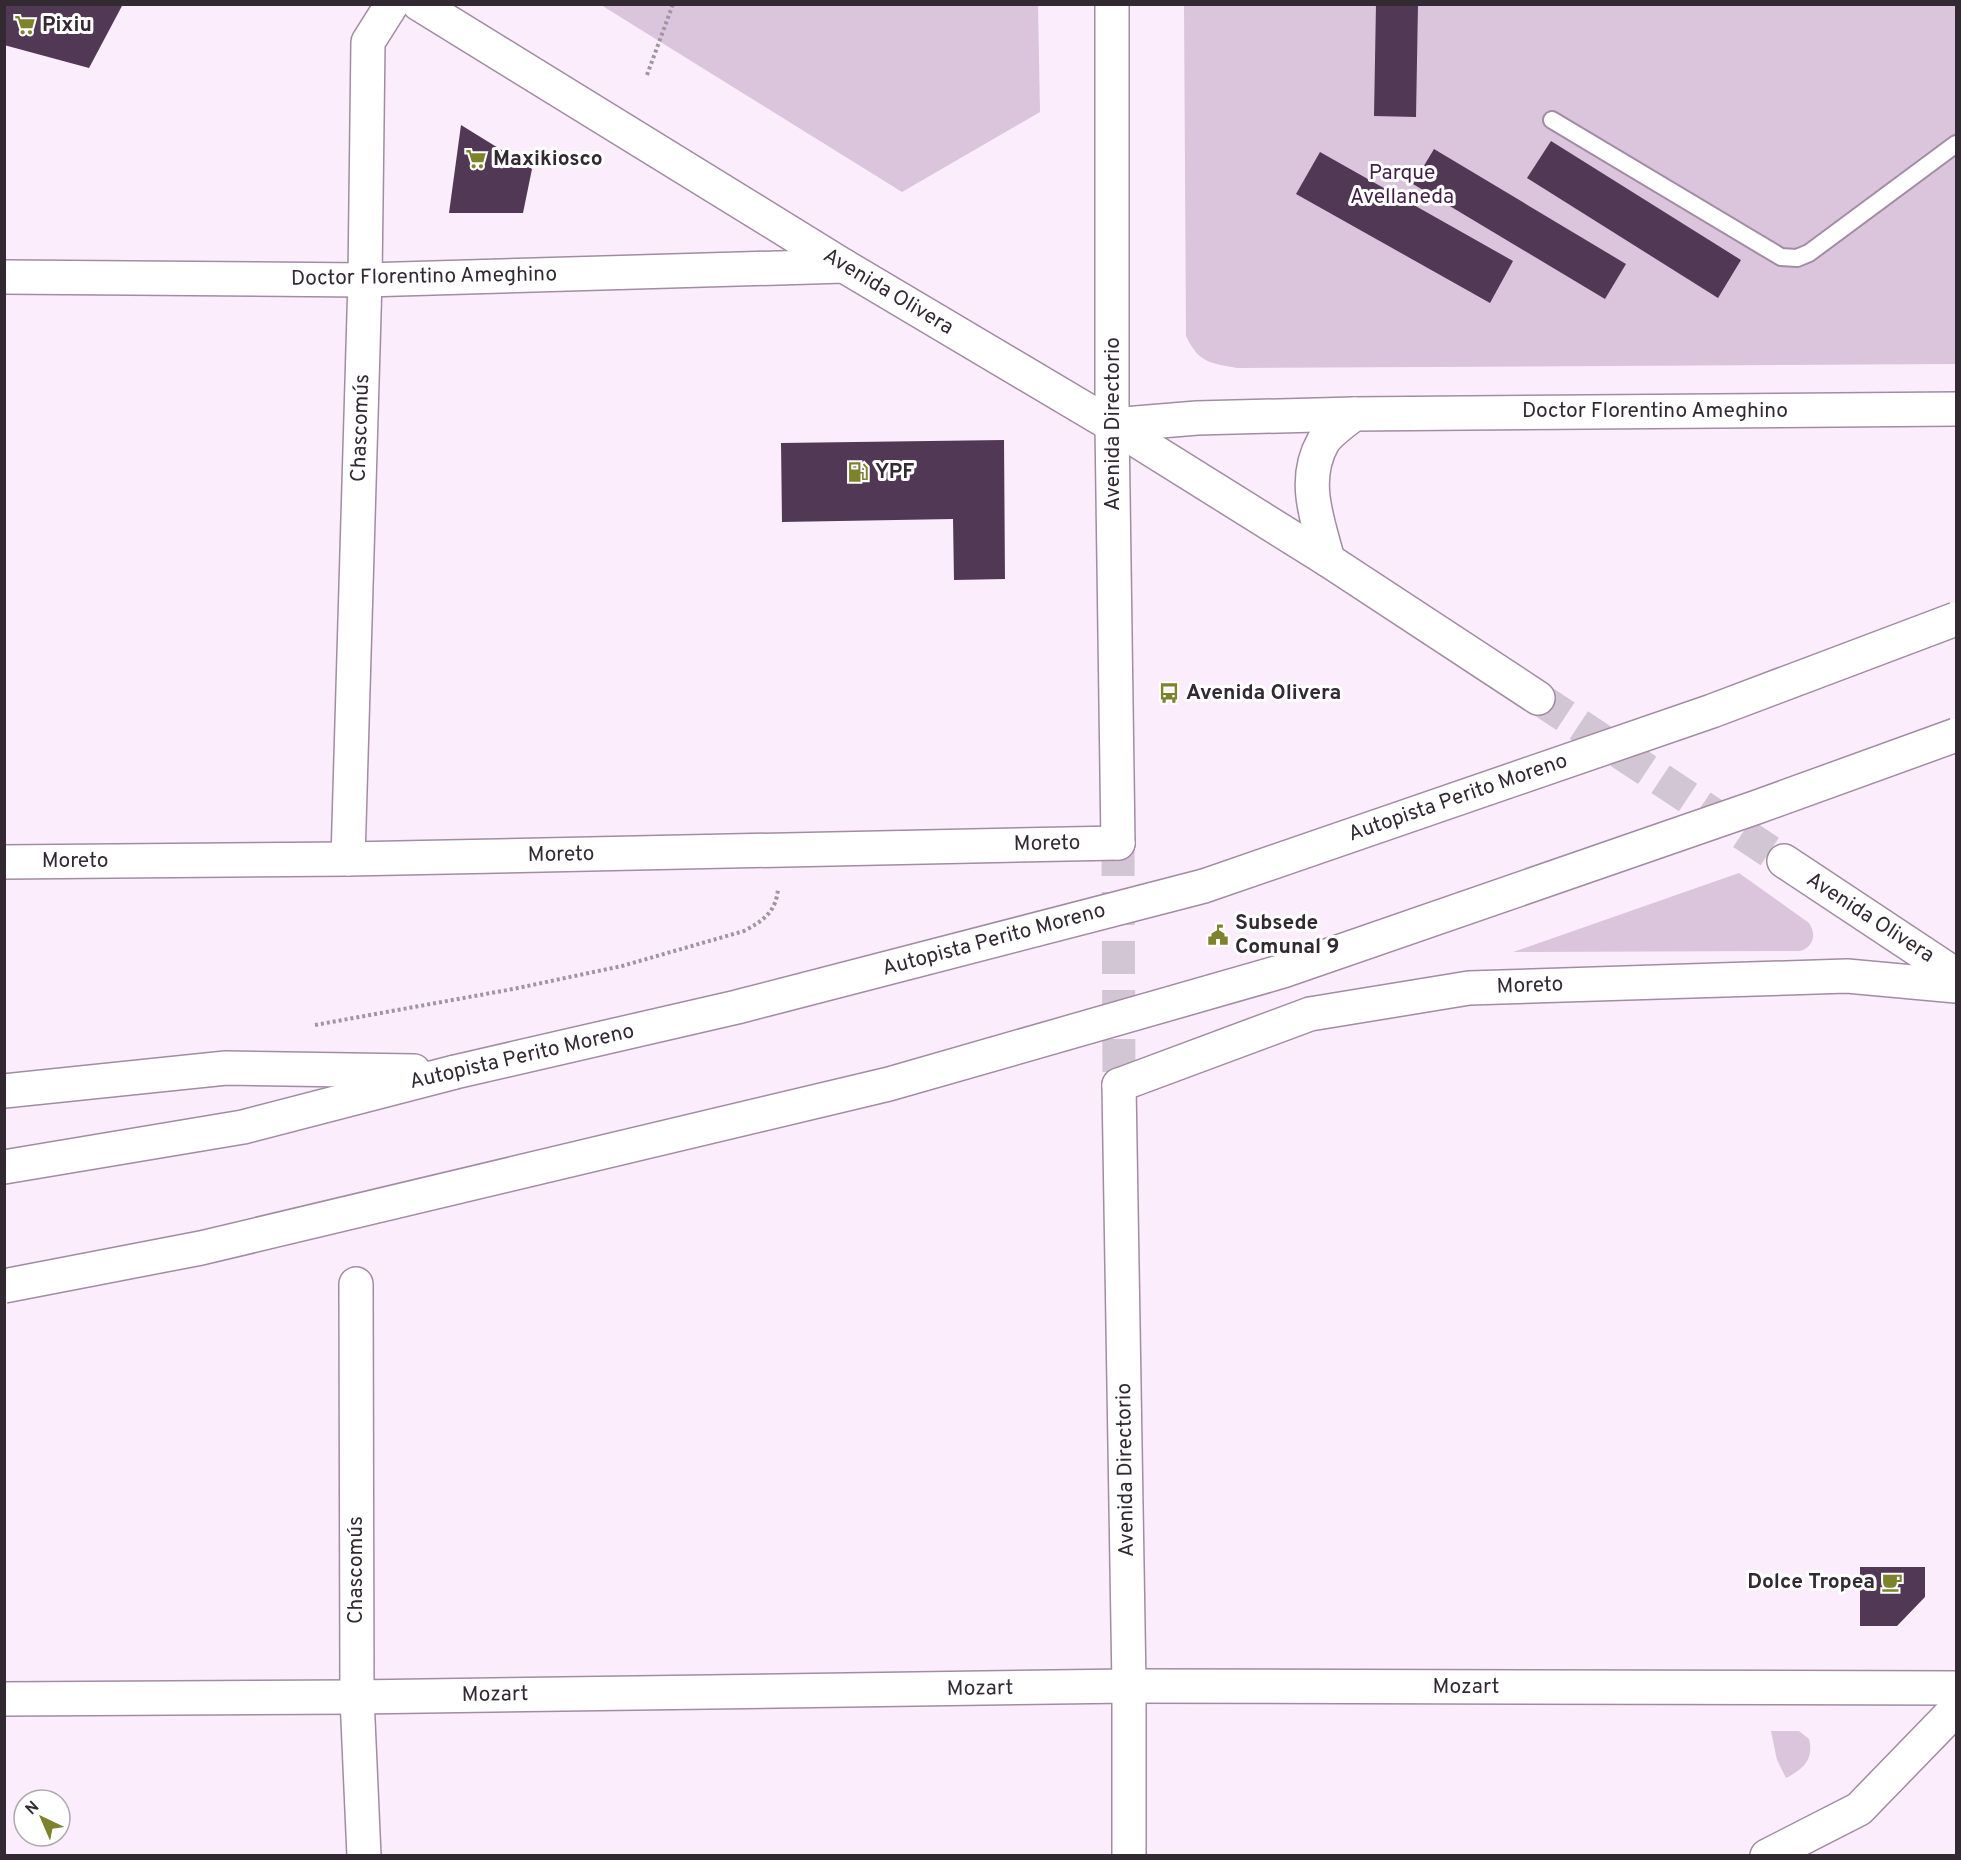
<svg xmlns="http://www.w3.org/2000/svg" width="1961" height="1860" viewBox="0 0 1961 1860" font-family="Overpass,sans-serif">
<rect width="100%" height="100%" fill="#fbedfc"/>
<g fill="#dac5dc">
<path d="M 601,5 L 1038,5 L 1040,112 L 902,192 Z"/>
<path d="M 1184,5 L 1956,5 L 1956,364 L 1237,368 C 1210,363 1199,363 1186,336 Z"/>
<path d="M 1739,873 L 1809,923 C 1817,935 1813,947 1800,951 L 1513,952 Z"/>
<path d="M 1771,1731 L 1799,1731 L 1809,1739 C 1814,1760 1803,1769 1786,1778 L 1777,1760 Z"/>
</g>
<g fill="#513955">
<path d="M 4,4 L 123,4 L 89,68 L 4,45 Z"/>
<path d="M 1376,4 L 1418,4 L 1416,117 L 1374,116 Z"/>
<path d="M 461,125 L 532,169 L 523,213 L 449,213 Z"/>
<path d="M 1551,141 L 1741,260 L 1718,298 L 1527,178 Z"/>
<path d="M 1434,149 L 1626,264 L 1605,299 L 1413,184 Z"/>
<path d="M 1320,152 L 1513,261 L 1490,303 L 1296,194 Z"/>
<path d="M 1004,440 L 1005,579 L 954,580 L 953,519 L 782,522 L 781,443 Z"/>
<path d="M 1860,1567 L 1925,1567 L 1925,1597 L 1897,1626 L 1860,1626 Z"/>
</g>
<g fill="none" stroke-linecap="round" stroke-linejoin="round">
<path stroke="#d3c6d4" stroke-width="33" stroke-dasharray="33 16" stroke-linecap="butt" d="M 1538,698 L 1784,861"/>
<path stroke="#d3c6d4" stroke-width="33" stroke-dasharray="33 16" stroke-linecap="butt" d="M 1118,843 L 1119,1085"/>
<g stroke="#a18ca4" stroke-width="20">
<path id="lane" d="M 1552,120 L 1781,257 L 1797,258 L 1809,253 L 1956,144"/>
</g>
<g stroke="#a18ca4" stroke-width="36">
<g id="street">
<path d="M 4,277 L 365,280 L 844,266"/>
<path d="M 1112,425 L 1197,418 L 1354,414 L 1956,409"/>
<path d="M 1328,560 C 1318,521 1301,481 1323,442 C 1329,432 1344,422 1354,414"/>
<path d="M 348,859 L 365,280 L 368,42 L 392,4"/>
<path d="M 4,862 L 348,859 L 1118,843"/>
<path d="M 1119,1085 L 1310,1014 L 1469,988 L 1847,976 L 1956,986"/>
<path d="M 356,1284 L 357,1697 L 364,1856"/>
<path d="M 4,1699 L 357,1697 L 1129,1686 L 1956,1688"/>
</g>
</g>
<g stroke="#a18ca4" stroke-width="36">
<g id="secondary">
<path d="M 419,4 L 844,266 L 1112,425 L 1328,560 L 1538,698"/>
<path d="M 1784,861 L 1956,975"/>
<path d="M 1767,1856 L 1859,1809 L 1956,1709"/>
</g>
</g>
<g stroke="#a18ca4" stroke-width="36">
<g id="primary">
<path d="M 1112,4 L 1112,425 L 1118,843"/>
<path d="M 1119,1085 L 1129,1686 L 1129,1856"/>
</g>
</g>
<g stroke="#a18ca4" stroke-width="36">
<g id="highway">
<path d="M 4,1091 L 226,1068 L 414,1071"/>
<path d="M 4,1167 L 243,1127 L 455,1072"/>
</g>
</g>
<g stroke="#a195a2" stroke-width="4" stroke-dasharray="3 3" stroke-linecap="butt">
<path d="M 647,75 L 673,4"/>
<path d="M 315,1025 L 513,989 L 622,966 L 744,931 C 763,921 776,912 778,889"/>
</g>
<use href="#lane" stroke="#fff" stroke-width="16"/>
<use href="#street" stroke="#fff" stroke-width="33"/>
<use href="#secondary" stroke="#fff" stroke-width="33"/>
<use href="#primary" stroke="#fff" stroke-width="33"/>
<use href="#highway" stroke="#fff" stroke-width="33"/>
<g stroke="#a18ca4" stroke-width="36" stroke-linecap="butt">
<g id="highway-bridge">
<path d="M 455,1072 L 737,1007 L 1204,886 L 1712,711 L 1956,619"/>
<path d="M 4,1286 L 201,1248 L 889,1084 L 1283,971 L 1757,807 L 1956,735"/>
</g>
</g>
<use href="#highway-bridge" stroke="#fff" stroke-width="33"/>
</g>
<defs>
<g id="supermarket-bare" transform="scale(1.62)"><path d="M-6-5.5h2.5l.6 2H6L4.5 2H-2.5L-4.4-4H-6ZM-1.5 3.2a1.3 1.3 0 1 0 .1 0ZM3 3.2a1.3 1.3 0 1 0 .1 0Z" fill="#7d822d" stroke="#fff" stroke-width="2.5" paint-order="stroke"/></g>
<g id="fuel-bare" transform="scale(1.62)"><path d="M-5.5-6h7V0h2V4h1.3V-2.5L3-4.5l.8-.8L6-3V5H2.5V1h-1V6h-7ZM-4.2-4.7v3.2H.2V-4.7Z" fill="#7d822d" stroke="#fff" stroke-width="2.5" paint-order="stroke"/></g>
<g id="bus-bare" transform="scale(1.62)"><path d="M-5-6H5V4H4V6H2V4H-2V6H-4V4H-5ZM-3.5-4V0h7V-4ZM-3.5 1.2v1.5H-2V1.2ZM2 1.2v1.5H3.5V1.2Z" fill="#7d822d" stroke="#fff" stroke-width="2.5" paint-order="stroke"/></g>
<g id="civic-bare" transform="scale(1.62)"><path d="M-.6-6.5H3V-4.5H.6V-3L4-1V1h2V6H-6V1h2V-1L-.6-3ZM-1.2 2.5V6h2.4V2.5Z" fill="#7d822d" stroke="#fff" stroke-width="2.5" paint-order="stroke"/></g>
<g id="cafe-bare" transform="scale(1.62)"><path d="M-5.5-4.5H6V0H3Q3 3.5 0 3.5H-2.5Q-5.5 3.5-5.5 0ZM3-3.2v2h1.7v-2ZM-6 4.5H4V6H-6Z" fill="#7d822d" stroke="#fff" stroke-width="2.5" paint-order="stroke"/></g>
</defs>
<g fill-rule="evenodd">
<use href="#supermarket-bare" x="25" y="25"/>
<use href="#supermarket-bare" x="476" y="159"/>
<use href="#fuel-bare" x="858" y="472"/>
<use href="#bus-bare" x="1169" y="693"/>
<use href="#civic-bare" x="1218" y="935"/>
<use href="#cafe-bare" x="1892" y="1582"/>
</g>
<g text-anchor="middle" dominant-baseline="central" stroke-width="6" stroke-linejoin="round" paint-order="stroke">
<g font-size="21" font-weight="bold" fill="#322933" stroke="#fff" text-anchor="start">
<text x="42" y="25">Pixiu</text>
<text x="493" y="159">Maxikiosco</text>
<text x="875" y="472">YPF</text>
<text x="1186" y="693">Avenida Olivera</text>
<text x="1235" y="923">Subsede<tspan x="1235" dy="24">Comunal 9</tspan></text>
<text x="1875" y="1582" text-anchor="end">Dolce Tropea</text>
</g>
<g font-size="21" fill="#421e48" stroke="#fff">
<text x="1402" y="173">Parque<tspan x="1402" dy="24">Avellaneda</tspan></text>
</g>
<g font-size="21" fill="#322933" stroke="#fff">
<text transform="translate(424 277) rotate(-1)">Doctor Florentino Ameghino</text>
<text transform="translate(888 292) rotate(31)">Avenida Olivera</text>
<text x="1655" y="411">Doctor Florentino Ameghino</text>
<text transform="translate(1113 424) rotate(-90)">Avenida Directorio</text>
<text transform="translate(361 428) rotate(-88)">Chascomús</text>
<text transform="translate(1458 798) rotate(-19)">Autopista Perito Moreno</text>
<text transform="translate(1047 844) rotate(-1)">Moreto</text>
<text transform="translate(561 855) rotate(-1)">Moreto</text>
<text x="75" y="861">Moreto</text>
<text transform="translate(1870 918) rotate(33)">Avenida Olivera</text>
<text transform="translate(994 940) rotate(-15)">Autopista Perito Moreno</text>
<text transform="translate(1530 986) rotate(-2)">Moreto</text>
<text transform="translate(522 1057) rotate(-13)">Autopista Perito Moreno</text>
<text transform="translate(1126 1470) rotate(-91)">Avenida Directorio</text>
<text transform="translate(356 1570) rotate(-90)">Chascomús</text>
<text x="1466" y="1687">Mozart</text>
<text transform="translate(980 1689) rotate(-1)">Mozart</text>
<text transform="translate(495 1695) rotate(-1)">Mozart</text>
</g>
</g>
<rect width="1961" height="1860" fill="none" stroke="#322933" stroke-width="12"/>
<g transform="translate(42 1818) rotate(316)"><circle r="28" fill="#ffffff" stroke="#ada9ad" stroke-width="1.5"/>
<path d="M0-4.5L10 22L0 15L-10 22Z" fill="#7d822d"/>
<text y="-9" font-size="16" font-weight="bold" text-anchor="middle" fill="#322933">N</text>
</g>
</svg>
